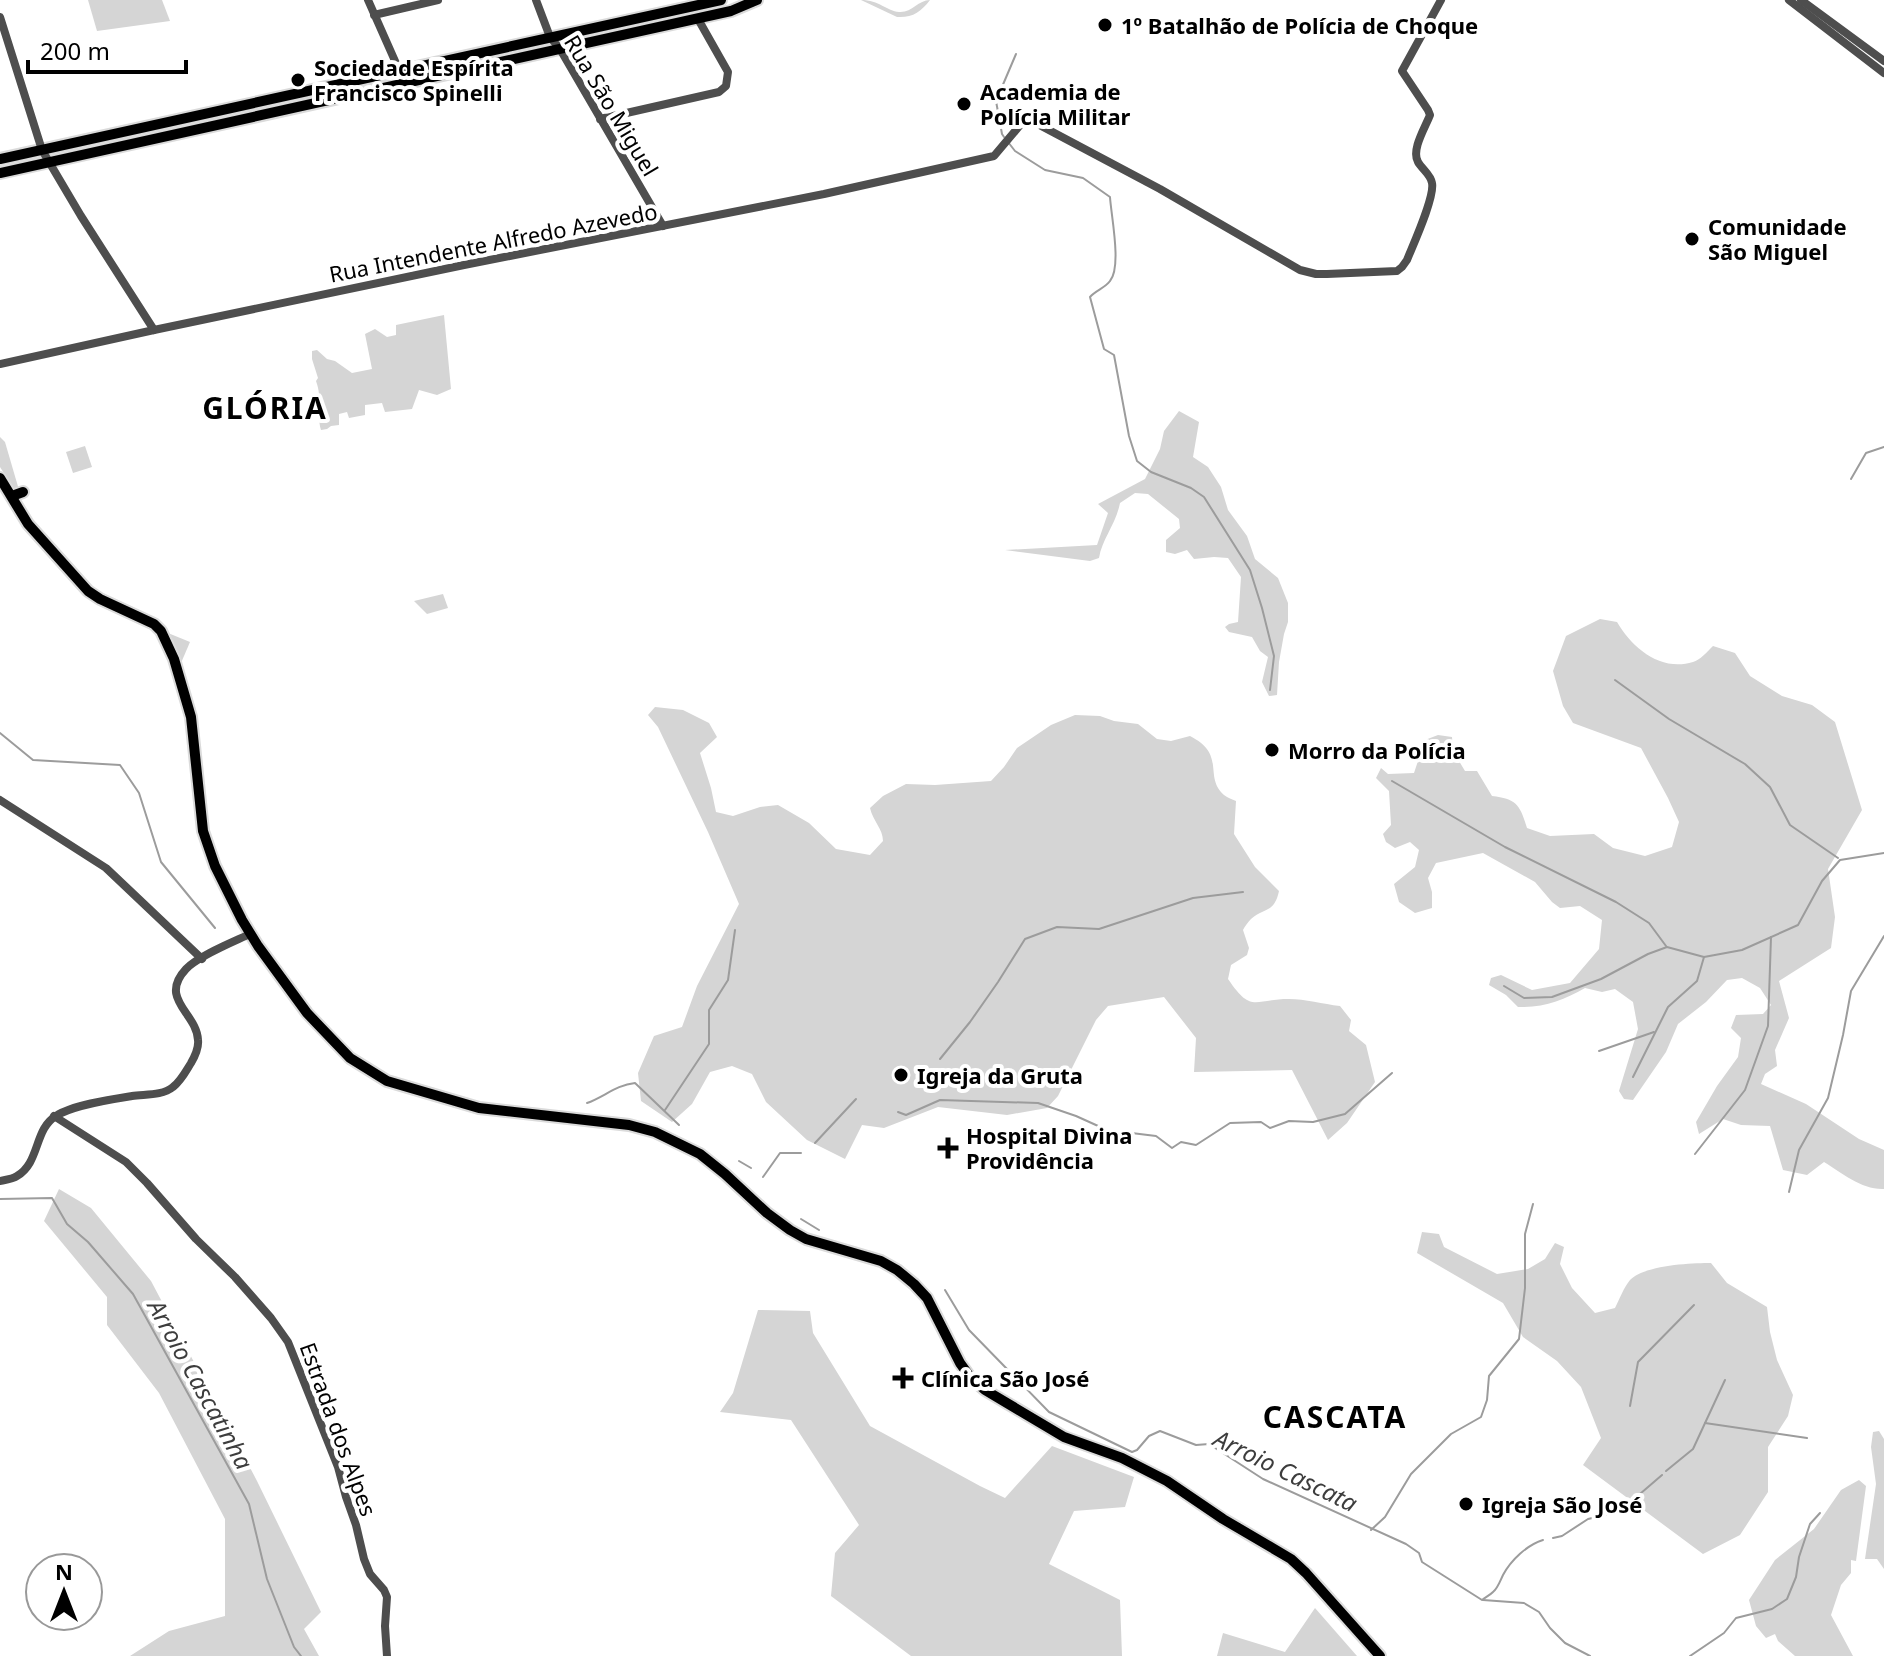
<svg xmlns="http://www.w3.org/2000/svg" width="1884" height="1656" viewBox="0 0 1884 1656" font-family="'Noto Sans',sans-serif">
<rect width="100%" height="100%" fill="#fff"/>
<g fill="#d5d5d5">
<path d="M 88,0 L 162,0 L 170,21 L 97,31 Z"/>
<path d="M 861,0 C 879,0 887,11 899,12 C 912,13 918,0 930,0 C 921,12 912,18 897,17 Z"/>
<path d="M 444,315 L 451,389 L 437,395 L 419,390 L 412,409 L 385,412 L 382,403 L 365,405 L 365,415 L 349,418 L 347,412 L 339,414 L 339,425 L 331,426 L 327,429 L 321,430 C 316,412 323,400 316,381 L 318,378 L 312,359 L 312,351 L 317,350 L 327,359 L 335,361 L 352,373 L 372,369 L 365,334 L 375,329 L 387,337 L 396,335 L 396,325 Z"/>
<path d="M 1179,411 L 1199,422 L 1193,457 L 1208,467 L 1221,487 L 1228,510 L 1247,536 L 1255,559 L 1278,578 L 1288,603 L 1288,622 L 1284,634 L 1279,662 L 1277,695 L 1269,696 L 1262,682 L 1268,657 L 1260,651 L 1252,637 L 1229,632 L 1225,627 L 1229,624 L 1238,622 L 1241,577 L 1228,558 L 1214,557 L 1194,559 L 1187,550 L 1175,554 L 1166,552 L 1166,540 L 1180,528 L 1179,519 L 1148,494 L 1135,493 L 1120,503 C 1116,524 1102,539 1099,558 L 1090,561 L 1005,550 L 1097,545 L 1108,513 L 1098,504 L 1145,479 L 1160,449 L 1164,431 Z"/>
<path d="M 0,437 L 5,442 L 19,490 L 16,492 L 0,467 Z"/>
<path d="M 85,446 L 92,467 L 73,473 L 66,452 Z"/>
<path d="M 443,594 L 448,608 L 427,614 L 414,601 Z"/>
<path d="M 1600,619 L 1617,622 C 1632,648 1661,672 1693,662 C 1700,660 1707,652 1713,646 L 1735,653 L 1750,676 L 1782,696 L 1812,705 L 1835,722 L 1862,810 L 1828,869 L 1835,917 L 1831,948 L 1779,981 L 1789,1018 L 1775,1050 L 1777,1066 L 1765,1074 L 1761,1084 L 1806,1104 L 1859,1139 L 1884,1150 L 1884,1189 C 1862,1190 1842,1173 1824,1162 L 1807,1175 L 1783,1170 L 1770,1126 L 1741,1125 L 1723,1119 L 1699,1134 L 1696,1122 L 1717,1086 L 1738,1057 L 1741,1038 L 1731,1028 L 1736,1015 L 1763,1014 L 1771,1005 L 1760,988 L 1742,978 L 1727,980 L 1706,1002 L 1678,1024 L 1666,1052 L 1633,1100 L 1624,1099 L 1619,1091 L 1638,1029 L 1633,1002 L 1615,989 L 1602,992 L 1585,988 C 1564,1000 1544,1008 1518,1007 L 1506,995 L 1489,985 L 1491,978 L 1501,975 L 1532,990 L 1570,983 L 1599,949 L 1602,920 L 1580,906 L 1560,908 L 1552,902 L 1535,882 L 1483,853 L 1436,863 L 1428,878 L 1432,892 L 1432,908 L 1415,913 L 1399,902 L 1394,884 L 1415,867 L 1419,850 L 1410,842 L 1395,848 L 1386,842 L 1383,834 L 1391,825 L 1389,791 L 1376,778 L 1381,768 L 1388,774 L 1414,773 L 1425,740 L 1438,735 L 1452,737 L 1453,751 L 1465,771 L 1477,771 L 1492,796 C 1517,799 1520,805 1527,828 L 1550,836 L 1594,834 L 1613,848 L 1645,856 L 1672,847 L 1679,822 L 1668,798 L 1641,748 L 1573,723 L 1563,706 L 1553,671 L 1566,636 Z"/>
<path d="M 168,633 L 190,642 L 181,663 Z"/>
<path d="M 655,707 L 683,710 L 709,723 L 717,737 L 700,753 L 711,788 L 716,812 L 733,816 L 760,807 L 778,805 L 809,823 L 836,849 L 870,855 L 883,841 C 883,829 873,821 870,808 L 883,796 L 906,784 L 935,785 L 991,781 L 1004,767 L 1017,748 L 1051,725 L 1075,715 L 1100,716 L 1114,721 L 1138,724 L 1157,739 L 1171,741 L 1190,736 C 1227,755 1203,776 1224,795 C 1228,798 1232,799 1236,801 L 1234,834 L 1255,867 L 1279,891 C 1274,914 1264,907 1251,919 C 1248,922 1245,926 1243,930 L 1249,948 L 1247,955 L 1231,965 L 1228,979 C 1252,1014 1253,999 1289,999 C 1305,999 1323,1004 1340,1006 L 1351,1020 L 1349,1031 L 1366,1045 L 1375,1082 L 1347,1123 L 1328,1140 L 1292,1070 L 1194,1072 L 1196,1038 L 1164,997 L 1108,1006 L 1096,1020 L 1058,1096 L 1047,1108 L 1007,1115 L 938,1107 L 884,1128 L 862,1125 L 845,1159 L 807,1140 L 766,1102 L 752,1074 L 732,1066 L 710,1072 L 692,1104 L 672,1122 L 641,1101 L 638,1073 L 654,1036 L 682,1027 L 697,986 L 739,904 L 708,832 L 658,727 L 648,715 Z"/>
<path d="M 59,1189 L 91,1208 L 151,1281 L 257,1481 L 321,1612 L 304,1629 L 319,1656 L 130,1656 L 169,1631 L 225,1616 L 225,1519 L 159,1393 L 107,1325 L 107,1297 L 44,1221 Z"/>
<path d="M 1422,1232 L 1439,1234 L 1444,1247 L 1497,1274 L 1528,1269 L 1545,1259 L 1555,1243 L 1564,1247 L 1560,1264 L 1572,1288 L 1595,1313 L 1615,1308 C 1619,1300 1624,1287 1630,1280 C 1645,1265 1691,1263 1711,1263 L 1727,1283 L 1767,1307 L 1770,1332 L 1777,1360 L 1793,1395 L 1788,1416 L 1768,1447 L 1768,1492 L 1740,1535 L 1703,1554 L 1583,1465 L 1601,1438 L 1581,1387 L 1557,1361 L 1523,1337 L 1503,1303 L 1417,1253 Z"/>
<path d="M 758,1310 L 810,1311 L 813,1333 L 870,1426 L 980,1486 L 1005,1498 L 1052,1446 L 1134,1477 L 1125,1507 L 1074,1511 L 1049,1564 L 1120,1600 L 1122,1656 L 911,1656 L 831,1596 L 835,1553 L 859,1525 L 791,1420 L 720,1412 L 733,1393 Z"/>
<path d="M 1879,1431 L 1884,1439 L 1884,1569 L 1877,1559 L 1865,1559 L 1876,1484 L 1871,1447 L 1873,1432 Z"/>
<path d="M 1859,1480 L 1866,1486 L 1856,1561 L 1851,1560 L 1851,1573 L 1841,1585 L 1831,1615 L 1853,1656 L 1795,1656 L 1778,1641 L 1775,1634 L 1766,1638 L 1756,1626 L 1749,1600 L 1775,1560 L 1814,1529 L 1841,1490 Z"/>
<path d="M 1315,1608 L 1357,1656 L 1217,1656 L 1223,1633 L 1285,1652 Z"/>
</g>
<g fill="none" stroke-linecap="round" stroke-linejoin="round">
<g stroke="#9c9c9c" stroke-width="2">
<path d="M 1004,137 L 1002,134 L 996,101 L 1016,54"/>
<path d="M 1008,142 L 1015,151 L 1045,170 L 1083,178 L 1110,197 C 1111,215 1122,267 1110,281 C 1105,288 1096,290 1090,297 L 1104,349 L 1114,355 L 1129,436 L 1137,461 L 1151,472 L 1191,488 L 1204,497 L 1250,570 L 1262,608 L 1274,656 L 1270,690"/>
<path d="M 1851,479 L 1866,453 L 1884,447"/>
<path d="M 1615,680 L 1669,719 L 1745,764 L 1770,787 L 1790,825 L 1838,858"/>
<path d="M 0,733 L 33,760 L 120,765 L 139,793 L 161,862 L 215,928"/>
<path d="M 1392,781 L 1505,847 L 1616,902 L 1649,923 L 1666,946"/>
<path d="M 1504,986 L 1524,998 L 1552,997 L 1601,979 L 1648,954 L 1667,947 L 1704,957 L 1742,950 L 1798,925 L 1822,881 L 1840,860 L 1884,853"/>
<path d="M 1599,1051 L 1654,1032"/>
<path d="M 940,1059 L 970,1022 L 998,982 L 1025,939 L 1057,927 L 1099,929 L 1193,898 L 1243,892"/>
<path d="M 1633,1077 L 1668,1007 L 1697,981 L 1704,957"/>
<path d="M 587,1103 C 604,1097 616,1085 635,1083 L 679,1125"/>
<path d="M 665,1110 L 709,1044 L 709,1010 L 728,980 L 735,930"/>
<path d="M 898,1112 L 906,1115 L 940,1100 L 1038,1103 L 1076,1116 L 1107,1130 L 1156,1136 L 1172,1148 L 1181,1142 L 1196,1145 L 1230,1123 L 1261,1122 L 1270,1128 L 1289,1121 L 1313,1122 L 1345,1114 L 1392,1073"/>
<path d="M 815,1143 L 856,1099"/>
<path d="M 1695,1154 L 1745,1090 L 1768,1026 L 1771,937"/>
<path d="M 739,1161 L 751,1168"/>
<path d="M 763,1177 L 780,1153 L 801,1153"/>
<path d="M 1789,1192 L 1799,1150 L 1828,1098 L 1843,1035 L 1851,991 L 1884,936"/>
<path d="M 0,1199 L 52,1198 L 67,1224 L 88,1242 L 133,1294 L 249,1504 L 267,1579 L 294,1647 L 301,1656"/>
<path d="M 801,1219 L 819,1230"/>
<path d="M 945,1290 L 969,1330 L 1049,1412 L 1132,1452 L 1137,1450 L 1149,1436 L 1160,1431 L 1196,1445 L 1209,1444 L 1263,1479 L 1406,1544 L 1419,1553 L 1422,1562 L 1482,1600 C 1486,1597 1490,1595 1493,1592 C 1498,1588 1500,1581 1503,1575 C 1511,1560 1527,1545 1543,1540"/>
<path d="M 1630,1406 L 1638,1362 L 1694,1305"/>
<path d="M 1705,1423 L 1807,1438"/>
<path d="M 1666,1471 L 1693,1449 L 1725,1380"/>
<path d="M 1371,1530 L 1385,1517 L 1411,1474 L 1451,1434 L 1481,1417 L 1487,1400 L 1489,1376 L 1519,1339 L 1525,1288 L 1525,1234 L 1533,1204"/>
<path d="M 1553,1538 L 1562,1536 L 1588,1519 L 1619,1512 L 1662,1475"/>
<path d="M 1483,1600 L 1524,1603 L 1539,1612 L 1550,1628 L 1565,1643 L 1590,1656"/>
<path d="M 1690,1656 L 1724,1633 L 1736,1618 L 1772,1609 L 1787,1599 L 1796,1577 L 1799,1557 L 1810,1524 L 1820,1513"/>
</g>
<g stroke="#dbdbdb" stroke-width="14">
<g id="major">
<path d="M 0,159 L 721,0"/>
<path d="M 0,173 L 731,11 L 757,0"/>
<path d="M 0,478 L 28,524 L 88,591 L 100,599 L 154,624 L 161,631 L 174,659 L 191,717 L 203,831 L 215,866 L 242,920 L 258,946 L 307,1013 L 350,1058 L 387,1081 L 479,1108 L 629,1125 L 655,1132 L 700,1154 L 725,1174 L 767,1213 L 790,1230 L 806,1239 L 881,1261 L 897,1270 L 914,1284 L 927,1298 L 960,1363 L 970,1377 L 985,1390 L 1064,1437 L 1122,1458 L 1167,1481 L 1223,1519 L 1291,1559 L 1306,1573 L 1380,1656"/>
<path d="M 12,496 L 23,492"/>
</g>
</g>
<g stroke="#4e4e4e" stroke-width="8">
<path d="M 368,0 L 399,70"/>
<path d="M 536,0 L 550,37 L 560,49 L 663,226"/>
<path d="M 1789,0 L 1884,73"/>
<path d="M 1801,0 L 1884,61"/>
<path d="M 374,15 L 438,0"/>
<path d="M 0,17 L 42,150 L 81,216 L 154,330"/>
<path d="M 600,119 L 719,92 L 726,86 L 728,72 L 698,19"/>
<path d="M 0,364 L 154,330 L 464,265 L 824,194 L 994,156 L 1021,124 L 1030,120 L 1160,189 L 1300,270 L 1316,274 L 1327,274 L 1397,271 L 1402,267 L 1407,260 C 1413,245 1435,197 1432,183 C 1431,175 1422,169 1418,162 C 1411,150 1425,128 1430,115 L 1428,110 L 1402,71 L 1441,0"/>
<path d="M 0,800 L 106,868 L 202,959"/>
<path d="M 54,1116 L 126,1162 L 147,1183 L 196,1239 L 235,1277 L 271,1318 L 288,1342 L 338,1467 L 346,1497 L 356,1525 L 364,1559 L 370,1574 L 384,1590 L 387,1597 L 385,1626 L 387,1656"/>
<path d="M 0,1181 C 5,1180 13,1179 17,1176 C 40,1163 34,1129 56,1116 C 72,1105 113,1099 132,1096 C 145,1094 162,1096 173,1087 C 181,1081 186,1071 191,1063 C 195,1056 199,1048 198,1040 C 197,1013 158,999 186,969 C 198,956 233,942 250,934"/>
</g>
<use href="#major" stroke="#000" stroke-width="10"/>
</g>
<g fill="#000" stroke="#fff" stroke-width="3">
<circle cx="1105" cy="25" r="8"/>
<circle cx="298" cy="80" r="8"/>
<circle cx="964" cy="104" r="8"/>
<circle cx="1692" cy="239" r="8"/>
<circle cx="1272" cy="750" r="8"/>
<circle cx="901" cy="1075" r="8"/>
<path d="M944 1136h8v8h8v8h-8v8h-8v-8h-8v-8h8z"/>
<path d="M899 1366h8v8h8v8h-8v8h-8v-8h-8v-8h8z"/>
<circle cx="1466" cy="1504" r="8"/>
</g>
<g text-anchor="middle" dominant-baseline="central" stroke-width="8" stroke-linejoin="round" paint-order="stroke">
<g font-size="22" font-weight="bold" fill="#000" stroke="#fff" text-anchor="start">
<text x="1121" y="25">1º Batalhão de Polícia de Choque</text>
<text x="314" y="67">Sociedade Espírita<tspan x="314" dy="25">Francisco Spinelli</tspan></text>
<text x="980" y="91">Academia de<tspan x="980" dy="25">Polícia Militar</tspan></text>
<text x="1708" y="226">Comunidade<tspan x="1708" dy="25">São Miguel</tspan></text>
<text x="1288" y="750">Morro da Polícia</text>
<text x="917" y="1075">Igreja da Gruta</text>
<text x="966" y="1135">Hospital Divina<tspan x="966" dy="25">Providência</tspan></text>
<text x="921" y="1378">Clínica São José</text>
<text x="1482" y="1504">Igreja São José</text>
</g>
<g font-size="22" fill="#000" stroke="#fff">
<text transform="translate(612 105) rotate(59)">Rua São Miguel</text>
<text transform="translate(493 242) rotate(-11)">Rua Intendente Alfredo Azevedo</text>
<text transform="translate(339 1429) rotate(70)">Estrada dos Alpes</text>
</g>
<g font-size="24" font-style="italic" fill="#3d3d3d" stroke="#fff">
<text transform="translate(201 1384) rotate(61)">Arroio Cascatinha</text>
<text transform="translate(1286 1470) rotate(26)">Arroio Cascata</text>
</g>
<g font-size="30" font-weight="bold" letter-spacing="2" fill="#000" stroke="#fff">
<text x="265" y="407">GLÓRIA</text>
<text x="1335" y="1416">CASCATA</text>
</g>
</g>
<g transform="translate(64 1592)"><circle r="38" fill="#ffffff" stroke="#999999" stroke-width="2"/>
<path d="M0-6L14 30L0 20L-14 30Z" fill="#000000"/>
<text y="-12" font-size="22" font-weight="bold" text-anchor="middle" fill="#000000">N</text>
</g>
<path d="M28 60v12h158v-12" fill="none" stroke="#000000" stroke-width="4"/>
<text x="40" y="60" font-size="24" fill="#000000" stroke="#ffffff" stroke-width="6" paint-order="stroke">200 m</text>
</svg>
